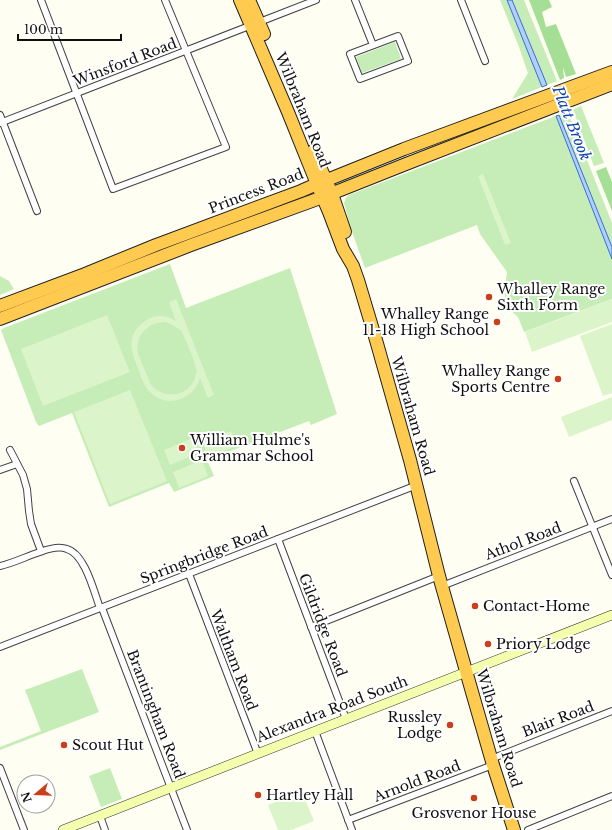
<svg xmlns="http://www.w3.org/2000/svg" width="612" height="830" viewBox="0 0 612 830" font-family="'Libre Baskerville',serif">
<rect width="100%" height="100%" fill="#fefff2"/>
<g fill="#c6edb7">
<path d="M 500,0 L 507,0 L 542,87 L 512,99 L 528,73 L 519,47 Z"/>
<path d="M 512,0 L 524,0 L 557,81 L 547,85 Z"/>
<path d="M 395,42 L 401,59 L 362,73 L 356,57 Z"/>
<path d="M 581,106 L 604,163 L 594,166 L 573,110 Z"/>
<path d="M 568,112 L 612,223 L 612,247 L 559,115 Z"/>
<path d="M 556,116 L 612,259 L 612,299 L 524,332 L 518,317 L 510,310 L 504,293 L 507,272 L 480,234 L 477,225 L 365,268 L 351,229 L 344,203 L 346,198 L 349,195 Z"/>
<path d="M 170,264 L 186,308 L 290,268 L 337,414 L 311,425 L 309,421 L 207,460 L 214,476 L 174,492 L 169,483 L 109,507 L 72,413 L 39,426 L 36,422 L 1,330 L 4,328 Z"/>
<path d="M 0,276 L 9,281 L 14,289 L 0,295 Z"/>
<path d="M 82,669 L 99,712 L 0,750 L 0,747 L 41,731 L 25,690 Z"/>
<path d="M 110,768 L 122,799 L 101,807 L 89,776 Z"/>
</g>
<g fill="#a5df95">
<path d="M 529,0 L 549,0 L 552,7 L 542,12 L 546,27 L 556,24 L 576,74 L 566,77 L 563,67 L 564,78 L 560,80 Z"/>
<path d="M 606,167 L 612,182 L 612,211 L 596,171 Z"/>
</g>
<g fill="#dbf4ca" fill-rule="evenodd">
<path d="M 483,174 L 511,243 L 505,245 L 478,176 Z"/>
<path d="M 176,299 L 214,395 L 208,398 L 200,378 C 197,387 192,394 183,398 C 168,405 152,399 144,384 C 142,380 140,375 139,370 C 131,352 125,335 145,321 C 155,314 166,315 176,321 L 169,302 ZM 165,322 C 171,324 176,326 181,331 C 184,335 195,362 196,368 C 197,369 197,372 196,374 C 192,396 165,401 151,385 L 138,354 C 135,336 147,322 165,322 Z"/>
<path d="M 612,299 L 612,322 L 532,352 L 525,332 Z"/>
<path d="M 107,315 L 130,372 L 43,406 L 21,349 Z"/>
<path d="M 612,324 L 612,393 L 603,396 L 580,336 Z"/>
<path d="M 130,390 L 167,481 L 110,504 L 74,412 Z"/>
<path d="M 612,397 L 612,420 L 569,437 L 561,417 Z"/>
<path d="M 231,431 L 237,446 L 208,457 L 203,442 Z"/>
<path d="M 193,438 L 199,453 L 170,465 L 164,450 Z"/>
<path d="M 202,460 L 208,476 L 179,488 L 173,472 Z"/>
<path d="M 302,792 L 314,821 L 291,830 L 278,830 L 268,805 Z"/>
</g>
<g fill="#b2cefb" stroke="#336ed8">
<path d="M 507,0 L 512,0 L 547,85 L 542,87 Z"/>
<path d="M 559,115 L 612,247 L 612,259 L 556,116 Z"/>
</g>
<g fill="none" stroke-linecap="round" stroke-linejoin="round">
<g stroke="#424242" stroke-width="8">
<g id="street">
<path d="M 41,0 L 113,189 L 226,147 L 165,0"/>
<path d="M 355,0 L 373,45"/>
<path d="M 461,0 L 485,61"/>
<path d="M 398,36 L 408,61 L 360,79 L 350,54 Z"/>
<path d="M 0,115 L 37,211"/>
<path d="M 0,123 L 316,0"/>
<path d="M 10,450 L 23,475 L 27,489 L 29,511 L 31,524 L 41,551"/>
<path d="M 0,470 L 17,464"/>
<path d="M 574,481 L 612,575"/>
<path d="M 278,539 L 346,719"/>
<path d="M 0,566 C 14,563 27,556 40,552 C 48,549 60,546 67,549 C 85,554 94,592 100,608"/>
<path d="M 189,574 L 258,754"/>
<path d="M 442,586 L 612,519"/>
<path d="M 102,608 L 187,830"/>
<path d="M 311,627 L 439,576"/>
<path d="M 0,647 L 417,485"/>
<path d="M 315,731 L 352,830"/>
<path d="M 491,759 L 612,711"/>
<path d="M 0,768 L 24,830"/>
<path d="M 100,816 L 105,830"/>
<path d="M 348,820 L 493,765"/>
<path d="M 528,830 L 612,796"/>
</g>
</g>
<g stroke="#313131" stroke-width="10">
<path id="secondary" d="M 63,830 L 612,615"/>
</g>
<g stroke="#202020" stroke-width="14">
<g id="highway">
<path d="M 240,0 L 288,112 L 317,184 L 329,212 L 343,249 L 353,266 L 358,280 L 376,340 L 410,460 L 439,576 L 472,692 L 493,765 L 514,830"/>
<path d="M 249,0 L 264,34"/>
<path d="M 313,151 L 332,194 L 345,232"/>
<path d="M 0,306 L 85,274 L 156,245 L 301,191 L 317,184 L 404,149 L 612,72"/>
<path d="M 0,319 L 191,245 L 323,197 L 406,164 L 612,84"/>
</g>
</g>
<use href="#street" stroke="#fff" stroke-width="6"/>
<use href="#secondary" stroke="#f4ffad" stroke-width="9"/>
<use href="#highway" stroke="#ffca50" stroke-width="12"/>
</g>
<g fill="#cb3d1b" stroke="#fff" stroke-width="1.5">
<circle cx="489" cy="297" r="4"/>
<circle cx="497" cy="322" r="4"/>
<circle cx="558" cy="379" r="4"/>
<circle cx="182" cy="448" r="4"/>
<circle cx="475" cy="606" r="4"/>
<circle cx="488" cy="644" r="4"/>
<circle cx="450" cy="725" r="4"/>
<circle cx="64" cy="745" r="4"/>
<circle cx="258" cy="795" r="4"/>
<circle cx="474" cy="798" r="4"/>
</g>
<g text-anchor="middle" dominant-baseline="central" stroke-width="4" stroke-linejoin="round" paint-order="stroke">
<g font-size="14" fill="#0f0f0f" stroke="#fff">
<text transform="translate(125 62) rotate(-21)">Winsford Road</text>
<text transform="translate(303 110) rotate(68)">Wilbraham Road</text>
<text transform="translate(256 191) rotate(-21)">Princess Road</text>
<text transform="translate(413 416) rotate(74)">Wilbraham Road</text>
<text transform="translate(523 541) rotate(-21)">Athol Road</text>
<text transform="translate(204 555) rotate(-21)">Springbridge Road</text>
<text transform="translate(323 625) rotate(69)">Gildridge Road</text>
<text transform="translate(234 660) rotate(69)">Waltham Road</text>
<text transform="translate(332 709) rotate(-21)">Alexandra Road South</text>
<text transform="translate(156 714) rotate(69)">Brantingham Road</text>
<text transform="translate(558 719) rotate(-21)">Blair Road</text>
<text transform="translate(499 728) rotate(73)">Wilbraham Road</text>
<text transform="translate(417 781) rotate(-21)">Arnold Road</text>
</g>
<g font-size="14" fill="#0f0f0f" stroke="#fff" text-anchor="start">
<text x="497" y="289">Whalley Range<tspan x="497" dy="16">Sixth Form</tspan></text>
<text x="489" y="314" text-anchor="end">Whalley Range<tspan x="489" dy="16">11-18 High School</tspan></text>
<text x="550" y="371" text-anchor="end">Whalley Range<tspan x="550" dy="16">Sports Centre</tspan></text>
<text x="190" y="440">William Hulme's<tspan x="190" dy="16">Grammar School</tspan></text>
<text x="483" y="606">Contact-Home</text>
<text x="496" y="644">Priory Lodge</text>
<text x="442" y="717" text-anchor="end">Russley<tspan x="442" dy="16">Lodge</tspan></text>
<text x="72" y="745">Scout Hut</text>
<text x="266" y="795">Hartley Hall</text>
<text x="474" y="813" text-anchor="middle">Grosvenor House</text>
</g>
<g font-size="15" font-style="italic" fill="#0d41ac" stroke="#fff">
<text transform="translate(572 123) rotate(68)">Platt Brook</text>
</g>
</g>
<g transform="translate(36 794) rotate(251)"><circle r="19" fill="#ffffff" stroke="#9f9f9f"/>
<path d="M0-3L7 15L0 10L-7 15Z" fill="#cb3d1b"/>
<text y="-6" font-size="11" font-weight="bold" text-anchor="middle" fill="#0f0f0f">N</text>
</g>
<path d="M18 34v6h103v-6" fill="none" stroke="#0f0f0f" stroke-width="2"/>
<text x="24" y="34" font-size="12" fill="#0f0f0f" stroke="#ffffff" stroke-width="3" paint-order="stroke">100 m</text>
</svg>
